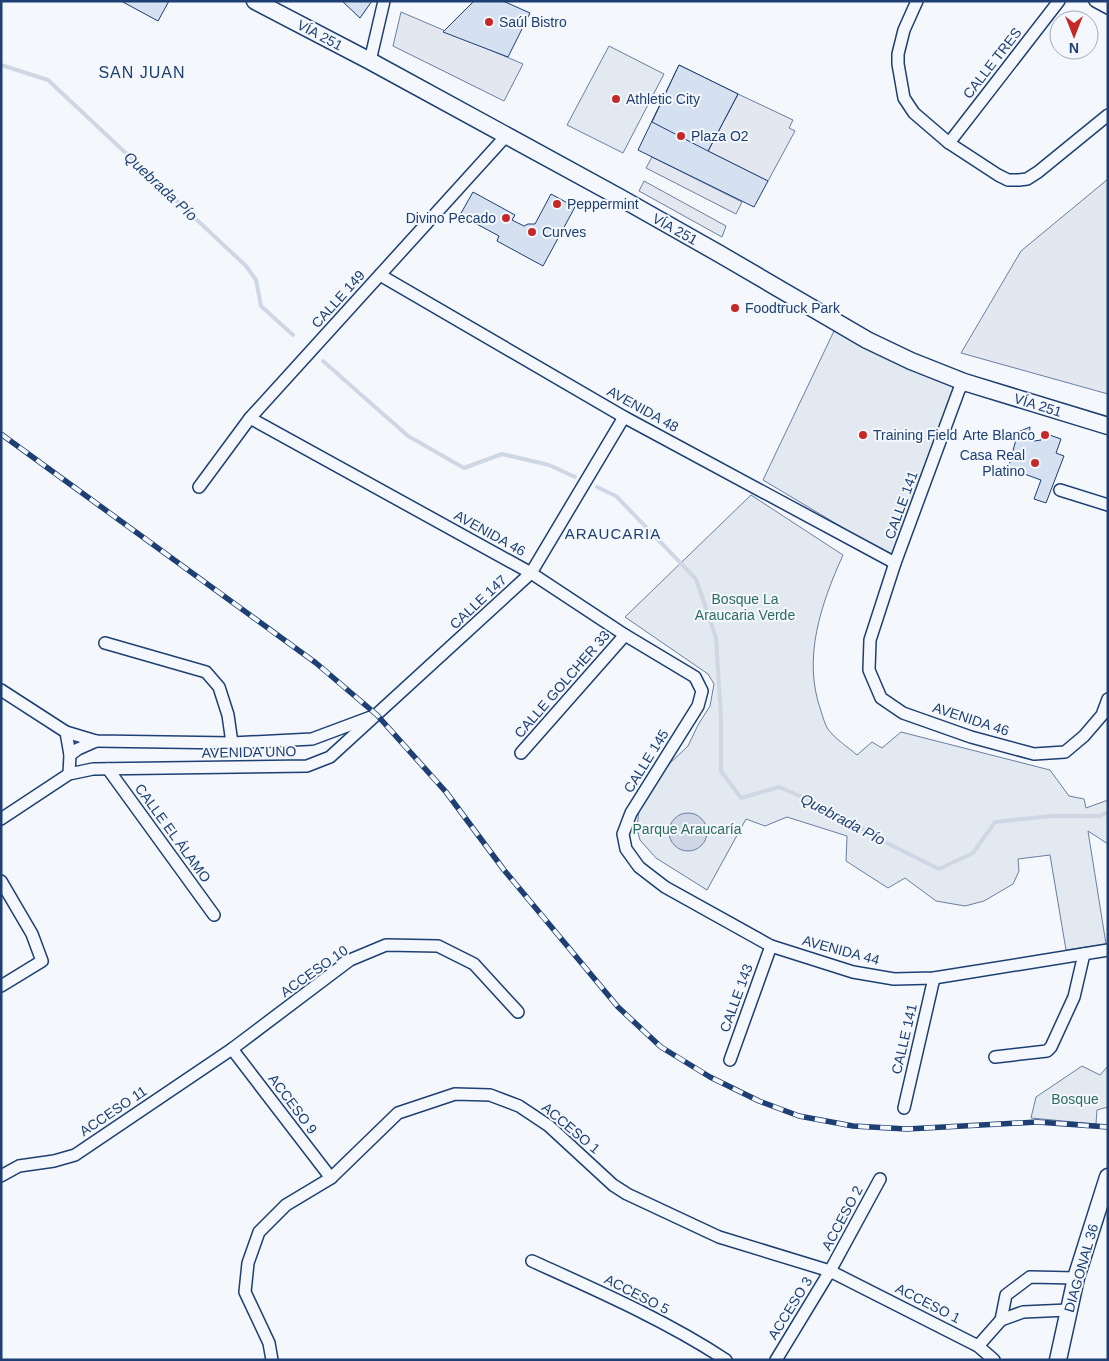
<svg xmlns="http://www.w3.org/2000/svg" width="1109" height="1361" viewBox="0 0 1109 1361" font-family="Helvetica,sans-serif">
<rect width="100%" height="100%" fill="#f4f7fb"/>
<g fill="#e3e9f0" stroke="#687fa3">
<path d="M 609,46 L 664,74 L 623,153 L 567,125 Z"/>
<path d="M 834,331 L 959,390 L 892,557 L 763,480 Z"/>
<path d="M 751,495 L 843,555 C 821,604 802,658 821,711 C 823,717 825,725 828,729 C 835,739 848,747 857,755 L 872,742 L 882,748 L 901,732 L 1050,770 L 1069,796 L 1084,799 L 1086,808 L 1108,800 L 1108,844 L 1088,831 L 1106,944 L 1066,950 L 1050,855 L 1018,859 L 1019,871 L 1013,884 L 984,901 L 965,906 L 936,901 L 905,878 L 888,888 L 846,861 L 847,836 L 787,817 L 765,826 L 746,819 L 707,890 L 656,858 L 640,840 L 637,829 L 639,809 L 667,766 L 688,746 L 698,725 L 710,706 L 714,684 L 708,674 L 625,617 Z"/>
<path d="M 1082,1066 L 1100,1075 L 1108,1066 L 1108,1107 L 1097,1110 L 1096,1124 L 1031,1118 L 1036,1097 Z"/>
</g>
<g fill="#e3e8f0" stroke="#687fa3">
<path d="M 401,12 L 523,64 L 504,101 L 393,46 Z"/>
<path d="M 738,94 L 793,120 L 789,128 L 795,131 L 768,181 L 708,151 Z"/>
<path d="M 652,157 L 742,202 L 736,214 L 646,168 Z"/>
<path d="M 1108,179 L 1108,394 L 961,353 L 1021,251 Z"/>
<path d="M 644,181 L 726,226 L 722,237 L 639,191 Z"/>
</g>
<circle fill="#cfd7e4" stroke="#687fa3" cx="688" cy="832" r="19"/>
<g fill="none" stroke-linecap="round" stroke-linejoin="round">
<g stroke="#cfd7e4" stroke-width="4">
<path d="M 1,65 L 48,80 L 246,266 L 256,280 L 261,306 L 293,335"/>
<path d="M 323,361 L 408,436 L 464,468 L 502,454 L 549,465 L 575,477"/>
<path d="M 597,487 L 616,496 L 696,579 L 716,638 L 721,718 L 721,771 L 741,798 L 779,787 L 830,809 L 881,840 L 939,869 L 973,853 L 995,822 L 1051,816 L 1100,816 L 1108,812"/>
</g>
</g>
<g fill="#d5e0f0" stroke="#1d3f73">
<path d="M 121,1 L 169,1 L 158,21 Z"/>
<path d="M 342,1 L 372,1 L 360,18 Z"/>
<path d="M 474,1 L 503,1 L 530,13 L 508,57 L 443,32 Z"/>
<path d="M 679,65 L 738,94 L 708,151 L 768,181 L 754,207 L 638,150 Z"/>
<path d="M 679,65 L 738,94 L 708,151 L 652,122 Z"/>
<path d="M 473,192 L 515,215 L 512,220 L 524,226 L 528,224 L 535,224 L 551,194 L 575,207 L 543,266 L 497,241 L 499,236 L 460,215 Z"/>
<path d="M 1030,427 L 1029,437 L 1035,437 L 1034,441 L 1041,440 L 1044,433 L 1061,439 L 1056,453 L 1064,456 L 1046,503 L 1034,499 L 1041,480 L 1016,471 L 1013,475 L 1007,473 L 1018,432 Z"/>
</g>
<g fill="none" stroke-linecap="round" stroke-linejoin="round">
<g stroke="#1d3f73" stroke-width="14">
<g id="street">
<path d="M 917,1 L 904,30 L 898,54 L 898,64 L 904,98 L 914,113 L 949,143 L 998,175 L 1008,180 L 1019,180 L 1027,179 L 1038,172 L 1108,115"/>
<path d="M 1095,1 L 1108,8"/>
<path d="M 370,61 L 384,1"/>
<path d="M 949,143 L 1059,1"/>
<path d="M 380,275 L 624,417 L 895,563"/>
<path d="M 964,382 L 959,390 L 895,563 L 870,640 L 869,670 L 881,698 L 903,713 L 971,737 L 1034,754 L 1065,752 L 1084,736 L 1102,715 L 1108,699"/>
<path d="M 250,418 L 531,573 L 625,635 L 695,677 L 702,691 L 698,706 L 631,813 L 623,834 L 626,849 L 639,867 L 665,887 L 771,946 L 853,972 L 894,979 L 934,978 L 1108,950"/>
<path d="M 199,487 L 250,418 L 506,136"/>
<path d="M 1060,490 L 1108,505"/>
<path d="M 105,643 L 206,672 L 219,687 L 228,715 L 232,743"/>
<path d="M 1,690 L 66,732 L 96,741 L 232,743 L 312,739 L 371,717"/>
<path d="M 66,732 L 70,755 L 69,774"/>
<path d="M 521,753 L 625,635"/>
<path d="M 70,755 L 78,749 L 96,741"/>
<path d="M 108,769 L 214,915"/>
<path d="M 1,819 L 69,774 L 93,769 L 307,766 L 330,757 L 531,573 L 624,417"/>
<path d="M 1,881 L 32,934 L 42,961 L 1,986"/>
<path d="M 232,1049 L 331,1178"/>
<path d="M 995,1057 L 1047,1051 L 1051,1047 L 1074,997 L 1084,954"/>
<path d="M 730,1060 L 771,946"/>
<path d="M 904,1108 L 934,978"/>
<path d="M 1,1176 L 19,1166 L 54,1161 L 75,1155 L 232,1049 L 350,960 L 386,945 L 438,946 L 474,964 L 518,1012"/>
<path d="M 532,1261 C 598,1291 665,1320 726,1360"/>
<path d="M 1001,1320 L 1006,1295 L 1030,1277 L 1076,1278"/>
<path d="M 978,1346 L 1001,1320 L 1023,1312 L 1068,1310"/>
<path d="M 272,1360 L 269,1343 L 245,1292 L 248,1263 L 259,1232 L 286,1205 L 331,1178 L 398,1113 L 455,1094 L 490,1095 L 519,1106 L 549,1126 L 613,1185 L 627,1194 L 719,1237 L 830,1271 L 978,1346 L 994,1360"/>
<path d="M 776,1360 L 830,1271 L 880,1179"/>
</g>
</g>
<g stroke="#1d3f73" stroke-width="19">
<g id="secondary">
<path d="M 255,1 L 370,61 L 619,197 L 718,253 L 867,340 L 911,361 L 964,382 L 1108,426"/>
<path d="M 1058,1360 L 1076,1278 L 1108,1177"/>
</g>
</g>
<use href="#street" stroke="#f4f7fb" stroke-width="11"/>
<use href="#secondary" stroke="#f4f7fb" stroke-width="16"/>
<g stroke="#1d3f73" stroke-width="5.5">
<path id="rail" d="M 1,434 L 316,663 L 377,715 L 446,792 L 504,870 L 618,1007 L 661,1047 L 710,1077 L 759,1101 L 799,1116 L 853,1126 L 907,1129 L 1037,1122 L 1108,1127"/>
</g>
<use href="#rail" stroke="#f4f7fb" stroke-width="4" stroke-dasharray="11" stroke-linecap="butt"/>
</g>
<g fill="#c62828" stroke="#f4f7fb" stroke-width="2">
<circle cx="489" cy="22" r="5"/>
<circle cx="616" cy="99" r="5"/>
<circle cx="681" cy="136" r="5"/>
<circle cx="557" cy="204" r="5"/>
<circle cx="506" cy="218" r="5"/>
<circle cx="532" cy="232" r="5"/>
<circle cx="735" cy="308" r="5"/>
<circle cx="863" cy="435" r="5"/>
<circle cx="1045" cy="435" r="5"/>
<circle cx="1035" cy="463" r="5"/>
</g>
<g text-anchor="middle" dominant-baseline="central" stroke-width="4" stroke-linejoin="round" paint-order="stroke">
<g font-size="14" fill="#1d3f73" stroke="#f4f7fb" text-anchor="start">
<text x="499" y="22">Saúl Bistro</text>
<text x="626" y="99">Athletic City</text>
<text x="691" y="136">Plaza O2</text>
<text x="567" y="204">Peppermint</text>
<text x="496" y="218" text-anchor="end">Divino Pecado</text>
<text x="542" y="232">Curves</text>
<text x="745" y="308">Foodtruck Park</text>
<text x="873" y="435">Training Field</text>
<text x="1035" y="435" text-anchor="end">Arte Blanco</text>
<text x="1025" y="455" text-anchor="end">Casa Real<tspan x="1025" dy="16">Platino</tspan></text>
</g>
<g font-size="14" fill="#1d3f73" stroke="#f4f7fb">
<text transform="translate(320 35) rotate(28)">VÍA 251</text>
<text transform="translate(992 63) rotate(-52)">CALLE TRES</text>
<text transform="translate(675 229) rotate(29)">VÍA 251</text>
<text transform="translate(338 299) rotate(-48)">CALLE 149</text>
<text transform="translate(1038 405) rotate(17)">VÍA 251</text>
<text transform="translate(643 409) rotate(29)">AVENIDA 48</text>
<text transform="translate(901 505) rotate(-70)">CALLE 141</text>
<text transform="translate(490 533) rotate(29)">AVENIDA 46</text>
<text transform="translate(478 602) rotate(-43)">CALLE 147</text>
<text transform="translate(562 684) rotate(-49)">CALLE GOLCHER 33</text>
<text transform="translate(971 719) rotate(18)">AVENIDA 46</text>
<text transform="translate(249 752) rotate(-1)">AVENIDA UNO</text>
<text transform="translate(646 761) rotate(-58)">CALLE 145</text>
<text transform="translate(173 833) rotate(54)">CALLE EL ÁLAMO</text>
<text transform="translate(841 950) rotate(15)">AVENIDA 44</text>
<text transform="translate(314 971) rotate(-35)">ACCESO 10</text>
<text transform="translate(736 998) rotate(-70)">CALLE 143</text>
<text transform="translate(904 1039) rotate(-77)">CALLE 141</text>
<text transform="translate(293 1104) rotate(53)">ACCESO 9</text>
<text transform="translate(113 1111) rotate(-34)">ACCESO 11</text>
<text transform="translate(571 1128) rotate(40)">ACCESO 1</text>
<text transform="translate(842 1218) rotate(-62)">ACCESO 2</text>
<text transform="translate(1081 1268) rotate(-74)">DIAGONAL 36</text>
<text transform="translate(637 1294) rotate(27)">ACCESO 5</text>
<text transform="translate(928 1303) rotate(27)">ACCESO 1</text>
<text transform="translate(790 1308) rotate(-58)">ACCESO 3</text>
</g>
<g font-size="14" fill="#2c6c60" stroke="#f4f7fb">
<text x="745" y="599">Bosque La<tspan x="745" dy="16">Araucaria Verde</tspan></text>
<text x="687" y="829">Parque Araucaría</text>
<text x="1075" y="1099">Bosque</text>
</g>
<g font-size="15" font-style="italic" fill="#1d3f73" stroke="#f4f7fb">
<text transform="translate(161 186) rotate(43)">Quebrada Pío</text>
<text transform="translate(843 819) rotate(28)">Quebrada Pío</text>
</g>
<g font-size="15" letter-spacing="1" fill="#1d3f73" stroke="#f4f7fb">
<text x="613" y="533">ARAUCARIA</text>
</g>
<g font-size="16" letter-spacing="1" fill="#1d3f73" stroke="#f4f7fb">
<text x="142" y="72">SAN JUAN</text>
</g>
</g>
<rect width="1109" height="1361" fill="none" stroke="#1d3f73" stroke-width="5"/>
<g transform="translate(1074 35) rotate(180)"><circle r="24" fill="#f4f7fb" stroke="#9eadc5"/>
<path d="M0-4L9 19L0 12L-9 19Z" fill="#c62828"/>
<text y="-8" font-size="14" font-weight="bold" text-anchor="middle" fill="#1d3f73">N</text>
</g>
</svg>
